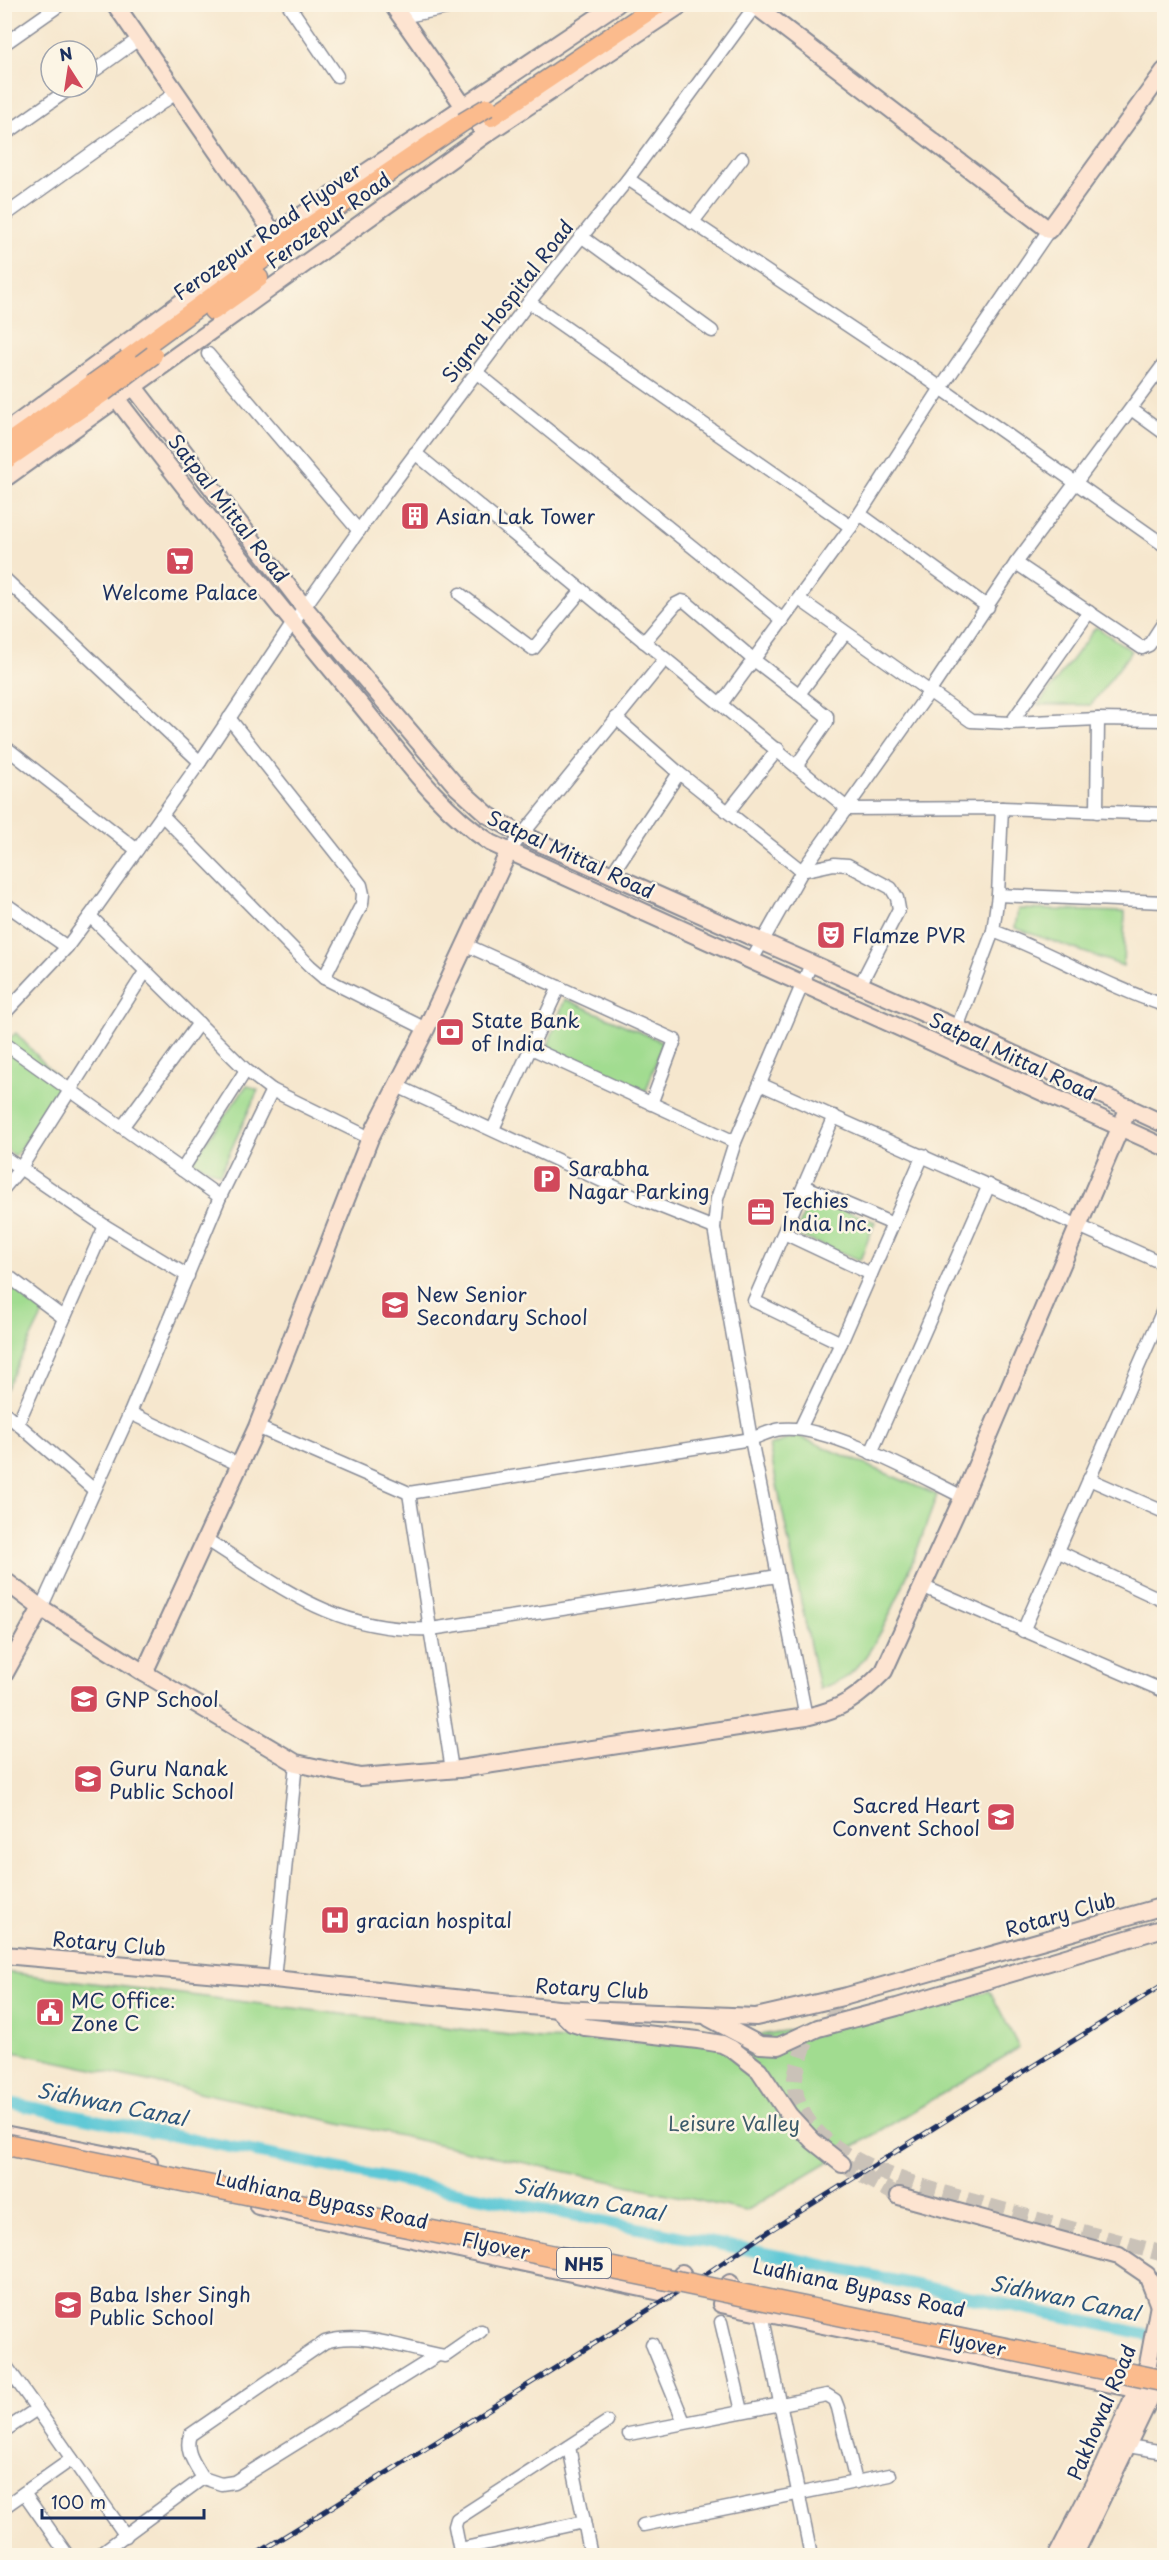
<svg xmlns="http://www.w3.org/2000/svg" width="1169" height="2560" viewBox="0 0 1169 2560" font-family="'Playpen Sans',sans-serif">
<rect width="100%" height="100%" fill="#fcf5e5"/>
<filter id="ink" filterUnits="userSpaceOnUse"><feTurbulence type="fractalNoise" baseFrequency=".0167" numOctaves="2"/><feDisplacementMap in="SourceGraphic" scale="12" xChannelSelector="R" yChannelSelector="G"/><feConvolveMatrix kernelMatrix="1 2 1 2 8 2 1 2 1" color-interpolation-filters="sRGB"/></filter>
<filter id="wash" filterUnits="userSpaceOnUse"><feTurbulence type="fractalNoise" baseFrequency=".008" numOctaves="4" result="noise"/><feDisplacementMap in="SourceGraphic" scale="24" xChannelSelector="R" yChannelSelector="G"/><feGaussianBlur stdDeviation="1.35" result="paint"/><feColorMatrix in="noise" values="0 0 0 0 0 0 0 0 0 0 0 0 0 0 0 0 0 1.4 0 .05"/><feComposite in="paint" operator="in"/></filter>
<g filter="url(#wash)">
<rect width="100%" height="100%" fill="#f6e7ce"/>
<g fill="#a1dc90" stroke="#5e8677" stroke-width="1.5">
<path d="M 1096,627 L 1132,651 L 1091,705 L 1038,705 Z"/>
<path d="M 1018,909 L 1125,912 L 1123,966 L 1015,928 Z"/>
<path d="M 565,999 L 663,1042 L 646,1091 L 547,1048 Z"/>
<path d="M 16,1033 L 66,1087 L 15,1156 L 5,1148 L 5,1042 Z"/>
<path d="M 247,1085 L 258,1090 L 220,1174 L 192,1161 Z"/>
<path d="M 810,1197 L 875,1222 L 860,1260 L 796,1235 Z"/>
<path d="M 5,1275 L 46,1308 L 5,1390 Z"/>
<path d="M 798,1436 L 937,1495 C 921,1540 883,1653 845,1678 C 838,1683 827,1685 819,1689 L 769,1446 Z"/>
<path d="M 5,1972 L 540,2039 L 706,2044 L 893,2013 L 990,1991 L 1019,2048 L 746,2211 L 5,2050 Z"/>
</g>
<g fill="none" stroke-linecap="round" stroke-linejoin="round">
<path stroke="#5dc8d6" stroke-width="12" d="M 4,2102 L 784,2257 L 1164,2338"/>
</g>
</g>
<g filter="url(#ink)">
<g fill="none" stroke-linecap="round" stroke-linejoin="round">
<g stroke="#cac2b8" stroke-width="16" stroke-dasharray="16 8" stroke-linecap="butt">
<path d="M 843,2012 C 809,2031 806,2035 796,2073 C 790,2098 807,2125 826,2140 C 865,2173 936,2191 985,2205 C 1044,2222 1105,2238 1164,2254"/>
<path d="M 842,2164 L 899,2196"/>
</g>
<g stroke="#888b96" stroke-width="15">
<g id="street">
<path d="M 288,4 L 337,76"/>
<path d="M 401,17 L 447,8 L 451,4"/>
<path d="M 4,44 L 61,4"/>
<path d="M 87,76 L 140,38"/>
<path d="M 4,135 L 72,87"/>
<path d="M 628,179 L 928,379 L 1164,545"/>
<path d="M 4,216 L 177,92"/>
<path d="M 692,223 L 742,158"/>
<path d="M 581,236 L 712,331"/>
<path d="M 529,302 L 851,527"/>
<path d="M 208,354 L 359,531"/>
<path d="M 476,372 L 783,620"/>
<path d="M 1131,409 L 1164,433"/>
<path d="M 415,453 L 848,809 L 1002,808 L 998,895 L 993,931 L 957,1028"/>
<path d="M 860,514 L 988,607"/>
<path d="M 1016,563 L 1142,648 L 1149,645 L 1164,622"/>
<path d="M 4,578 L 200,762"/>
<path d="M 460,594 L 533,649 L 582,590"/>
<path d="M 799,599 L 971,721 L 1011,723 L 1098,719 L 1164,720"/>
<path d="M 644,642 L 676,604 L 682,601 L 686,602 L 754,660 L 827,716 L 827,722 L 797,765"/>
<path d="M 799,694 L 845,633"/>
<path d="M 721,704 L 851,527 L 941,388 L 1049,230"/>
<path d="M 229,718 L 361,885 L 363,894 L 362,904 L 324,978"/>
<path d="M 616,718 L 679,773 L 802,871 L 834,864 L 848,865 L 891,888 L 897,898 L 899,909 L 860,985"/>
<path d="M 1011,723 L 1089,612"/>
<path d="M 4,746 L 137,850"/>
<path d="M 1002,808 L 1164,814"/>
<path d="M 728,812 L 778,749"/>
<path d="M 1097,812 L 1098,719"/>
<path d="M 162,815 L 310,966 L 324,978 L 426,1029"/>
<path d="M 509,851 L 665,659"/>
<path d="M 611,875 L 679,773"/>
<path d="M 998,895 L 1164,902"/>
<path d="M 4,903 L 67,947"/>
<path d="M 90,916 L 246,1070 L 272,1090"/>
<path d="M 993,931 C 1051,952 1105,986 1164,1005"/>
<path d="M 466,945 L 675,1040 L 651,1104"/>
<path d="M 752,960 L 802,871 L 930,691 L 1016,563 L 1164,364"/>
<path d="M 4,1014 L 67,947 L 90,916 L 200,762 L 293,623 L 385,494 L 529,302 L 628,179 L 755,6"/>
<path d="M 4,1043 L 220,1197"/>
<path d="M 531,1048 L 735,1142"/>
<path d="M 760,1084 L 1164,1264"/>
<path d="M 397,1086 L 639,1198 L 714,1228"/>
<path d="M 834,1116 L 754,1301 L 841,1343 L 923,1155"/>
<path d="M 123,1126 L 199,1023"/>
<path d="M 493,1129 L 559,987"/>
<path d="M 4,1157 L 105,1226"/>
<path d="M 182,1170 L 246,1070"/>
<path d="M 804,1186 L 893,1224"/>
<path d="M 4,1188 L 20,1169 L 145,972"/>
<path d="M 784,1233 L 871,1274"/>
<path d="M 4,1273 L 64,1318"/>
<path d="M 4,1412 L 93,1489"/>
<path d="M 130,1413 L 240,1465"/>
<path d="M 18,1423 L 105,1226 L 188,1276"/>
<path d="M 257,1427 L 409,1493 L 751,1439 C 760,1436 771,1430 782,1429 C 827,1424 920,1476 963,1497"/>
<path d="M 800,1429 L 841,1343"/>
<path d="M 871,1453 L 989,1185"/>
<path d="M 1089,1479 L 1164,1512"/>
<path d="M 409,1493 L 452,1770"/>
<path d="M 207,1540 C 283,1588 336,1633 431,1629 L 778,1576"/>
<path d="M 1057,1551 L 1164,1601"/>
<path d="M 924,1587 L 1164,1691"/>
<path d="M 41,1608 L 130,1413 L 220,1197 L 272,1090 L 370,1138"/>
<path d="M 1023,1631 L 1164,1308"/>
<path d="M 806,1717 L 751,1439 L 714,1228 L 717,1199 L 735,1142 L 811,964"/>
<path d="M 274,1979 L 296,1763"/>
<path d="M 762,2313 L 811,2556"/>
<path d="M 721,2322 L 742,2411"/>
<path d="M 652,2344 L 684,2422"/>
<path d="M 438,2355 L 234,2482 L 221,2484 L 203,2478 C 195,2464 184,2451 190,2435 L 325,2342 C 363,2330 407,2350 445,2356 L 481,2331"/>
<path d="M 4,2363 L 37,2409 L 4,2431"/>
<path d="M 37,2409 L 126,2536"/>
<path d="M 629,2434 L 827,2395 L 835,2400 L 838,2408 L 856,2482"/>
<path d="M 1128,2446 L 1164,2452"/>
<path d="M 569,2447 L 591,2556"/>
<path d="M 24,2493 L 68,2556"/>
<path d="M 4,2507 L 72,2459"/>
<path d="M 643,2525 L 890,2475"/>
<path d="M 460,2549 L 584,2522"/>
<path d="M 97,2556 L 203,2478"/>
<path d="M 461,2556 L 455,2526 L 457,2519 L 607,2422"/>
</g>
</g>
<g stroke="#888b96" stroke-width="20">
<g id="secondary">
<path d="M 115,4 L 274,234"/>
<path d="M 392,4 L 465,108 L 486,134"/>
<path d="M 753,4 L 1049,230 L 1164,71"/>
<path d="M 110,356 L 304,607 L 457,787 L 488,815 L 522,835 L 957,1028 L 1164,1124"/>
<path d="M 93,368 C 178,480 265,590 355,698 C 397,748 435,807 491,843 L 1164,1147"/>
<path d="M 4,433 L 274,234 L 617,4"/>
<path d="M 4,479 L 486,134 L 682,4"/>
<path d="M 4,1580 L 41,1608 L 144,1673 L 296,1763 L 360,1777 L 459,1769 L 806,1717 C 843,1709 859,1697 884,1671 L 963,1497 L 1129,1107"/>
<path d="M 144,1673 L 257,1427 L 370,1138 L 426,1029 L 509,851"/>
<path d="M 4,1675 L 41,1608"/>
<path d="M 4,1955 L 274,1979 L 558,2009 L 756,2017 L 847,1996 L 1164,1906"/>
<path d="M 558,2009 L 572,2023 L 585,2027 L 698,2040 L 722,2044 L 732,2049 L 759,2070 L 789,2115 L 813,2141 L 842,2164"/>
<path d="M 709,2018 L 760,2045 L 779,2046 L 818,2028 L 897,2007 L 1164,1928"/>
<path d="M 4,2134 L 149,2163"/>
<path d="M 899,2196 L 1119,2256 L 1147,2275 L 1158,2303"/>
<path d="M 258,2206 L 665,2293 L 682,2273"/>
<path d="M 730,2283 L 721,2304 L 1164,2395"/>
<path d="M 1057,2556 L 1103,2466 L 1148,2364 L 1164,2278"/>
<path d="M 1074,2556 L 1164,2369"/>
</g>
</g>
<g stroke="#888b96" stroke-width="21">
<g id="primary">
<path d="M 491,117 L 659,4"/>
<path d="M 213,311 L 259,278"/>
<path d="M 127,359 L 284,244 L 463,122"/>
<path d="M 4,446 L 92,384"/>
<path d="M 4,461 L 104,392"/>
</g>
</g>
<use href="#street" stroke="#fff" stroke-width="12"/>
<use href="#secondary" stroke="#fde4d1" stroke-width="16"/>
<use href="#primary" stroke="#fbbb8d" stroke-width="18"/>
<g stroke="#1b2f5e" stroke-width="5">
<path id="rail" d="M 253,2556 L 706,2274 L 769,2231 L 1164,1984"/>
</g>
<use href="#rail" stroke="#fcf5e5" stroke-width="3" stroke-dasharray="9" stroke-linecap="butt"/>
<g stroke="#888b96" stroke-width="21" stroke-linecap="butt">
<g id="primary-bridge">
<path d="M 463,122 L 488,107"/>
<path d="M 92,384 L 127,359"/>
<path d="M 104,392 L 153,355"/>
</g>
</g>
<g stroke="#888b96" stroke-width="24" stroke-linecap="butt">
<path id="highway-bridge" d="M 4,2144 L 1164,2381"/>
</g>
<use href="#primary-bridge" stroke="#fbbb8d" stroke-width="18"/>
<use href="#highway-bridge" stroke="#fbbb8d" stroke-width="21"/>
</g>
</g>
<defs>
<g id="building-square" transform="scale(1.5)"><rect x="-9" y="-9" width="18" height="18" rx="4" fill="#d1495b" stroke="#fcf5e5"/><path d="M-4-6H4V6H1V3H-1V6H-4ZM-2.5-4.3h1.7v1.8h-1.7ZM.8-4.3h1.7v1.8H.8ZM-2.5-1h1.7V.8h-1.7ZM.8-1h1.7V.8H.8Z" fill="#fff"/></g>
<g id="supermarket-square" transform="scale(1.5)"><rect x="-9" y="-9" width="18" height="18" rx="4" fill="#d1495b" stroke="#fcf5e5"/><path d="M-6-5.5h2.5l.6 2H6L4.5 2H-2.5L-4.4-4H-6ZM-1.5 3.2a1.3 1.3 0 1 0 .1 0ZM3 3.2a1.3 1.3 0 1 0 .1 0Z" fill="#fff"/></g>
<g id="theatre-square" transform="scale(1.5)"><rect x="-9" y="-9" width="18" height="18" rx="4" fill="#d1495b" stroke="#fcf5e5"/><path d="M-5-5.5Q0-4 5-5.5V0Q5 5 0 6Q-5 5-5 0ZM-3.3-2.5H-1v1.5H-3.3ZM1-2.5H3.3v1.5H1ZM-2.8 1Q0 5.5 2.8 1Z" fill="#fff"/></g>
<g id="bank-square" transform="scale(1.5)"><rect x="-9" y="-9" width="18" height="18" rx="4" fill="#d1495b" stroke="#fcf5e5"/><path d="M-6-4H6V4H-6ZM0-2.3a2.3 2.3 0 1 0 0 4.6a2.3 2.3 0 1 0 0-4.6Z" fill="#fff"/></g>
<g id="parking-square" transform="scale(1.5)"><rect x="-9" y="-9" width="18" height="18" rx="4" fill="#d1495b" stroke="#fcf5e5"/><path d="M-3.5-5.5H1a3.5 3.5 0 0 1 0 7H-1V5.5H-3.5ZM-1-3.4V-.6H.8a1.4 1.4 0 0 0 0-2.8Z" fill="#fff"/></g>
<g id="office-square" transform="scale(1.5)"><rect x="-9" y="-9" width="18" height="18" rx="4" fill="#d1495b" stroke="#fcf5e5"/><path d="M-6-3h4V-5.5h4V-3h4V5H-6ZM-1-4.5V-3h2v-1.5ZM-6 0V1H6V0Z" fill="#fff"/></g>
<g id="school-square" transform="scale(1.5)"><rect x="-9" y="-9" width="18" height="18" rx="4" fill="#d1495b" stroke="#fcf5e5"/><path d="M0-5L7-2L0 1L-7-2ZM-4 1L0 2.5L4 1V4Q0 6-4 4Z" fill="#fff"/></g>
<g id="hospital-square" transform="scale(1.5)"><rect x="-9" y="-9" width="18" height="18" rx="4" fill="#d1495b" stroke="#fcf5e5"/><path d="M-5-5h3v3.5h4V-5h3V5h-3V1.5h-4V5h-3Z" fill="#fff"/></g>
<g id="civic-square" transform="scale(1.5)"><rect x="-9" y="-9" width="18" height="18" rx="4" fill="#d1495b" stroke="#fcf5e5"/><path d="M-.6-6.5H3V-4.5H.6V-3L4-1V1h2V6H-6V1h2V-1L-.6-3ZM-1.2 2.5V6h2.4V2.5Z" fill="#fff"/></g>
</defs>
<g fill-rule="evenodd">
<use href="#building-square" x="415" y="516"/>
<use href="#supermarket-square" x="180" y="561"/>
<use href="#theatre-square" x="831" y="935"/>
<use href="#bank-square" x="450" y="1032"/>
<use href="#parking-square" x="547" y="1179"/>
<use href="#office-square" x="761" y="1212"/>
<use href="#school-square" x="395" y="1305"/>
<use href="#school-square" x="84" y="1699"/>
<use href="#school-square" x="88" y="1779"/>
<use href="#school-square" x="1001" y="1817"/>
<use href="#hospital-square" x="335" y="1920"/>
<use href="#civic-square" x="50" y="2012"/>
<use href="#school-square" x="68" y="2305"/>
</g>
<g text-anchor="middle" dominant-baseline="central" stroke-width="5" stroke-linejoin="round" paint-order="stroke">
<rect fill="#fcf5e5" stroke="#5e6a86" stroke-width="1.5" x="557" y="2248" width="54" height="30" rx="4.5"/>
<g font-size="18" font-weight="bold" fill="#1b2f5e">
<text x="584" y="2263">NH5</text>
</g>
<g font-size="20" fill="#1b2f5e" stroke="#fcf5e5">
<text transform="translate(328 220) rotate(-36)">Ferozepur Road</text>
<text transform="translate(267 231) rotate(-35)">Ferozepur Road Flyover</text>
<text transform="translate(507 301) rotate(-52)">Sigma Hospital Road</text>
<text transform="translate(229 508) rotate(52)">Satpal Mittal Road</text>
<text transform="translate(571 854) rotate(25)">Satpal Mittal Road</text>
<text transform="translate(1013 1056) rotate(25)">Satpal Mittal Road</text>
<text transform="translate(1060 1914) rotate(-16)">Rotary Club</text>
<text transform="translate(109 1943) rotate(5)">Rotary Club</text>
<text transform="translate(592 1988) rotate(3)">Rotary Club</text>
<text transform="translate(322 2199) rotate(12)">Ludhiana Bypass Road</text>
<text transform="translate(496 2245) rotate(12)">Flyover</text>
<text transform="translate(859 2287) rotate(12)">Ludhiana Bypass Road</text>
<text transform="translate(972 2342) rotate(12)">Flyover</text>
<text transform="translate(1101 2412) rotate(-67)">Pakhowal Road</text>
</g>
<g font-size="20" fill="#1b2f5e" stroke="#fcf5e5" text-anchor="start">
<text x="436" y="516">Asian Lak Tower</text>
<text x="180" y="592" text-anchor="middle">Welcome Palace</text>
<text x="852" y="935">Flamze PVR</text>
<text x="471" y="1020">State Bank<tspan x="471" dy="23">of India</tspan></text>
<text x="568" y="1168">Sarabha<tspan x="568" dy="23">Nagar Parking</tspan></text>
<text x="782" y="1200">Techies<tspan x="782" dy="23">India Inc.</tspan></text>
<text x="416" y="1294">New Senior<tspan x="416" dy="23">Secondary School</tspan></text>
<text x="105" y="1699">GNP School</text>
<text x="109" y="1768">Guru Nanak<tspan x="109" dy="23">Public School</tspan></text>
<text x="980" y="1805" text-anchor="end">Sacred Heart<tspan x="980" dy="23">Convent School</tspan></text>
<text x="356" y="1920">gracian hospital</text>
<text x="71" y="2000">MC Office:<tspan x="71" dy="23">Zone C</tspan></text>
<text x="89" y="2294">Baba Isher Singh<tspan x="89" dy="23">Public School</tspan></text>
</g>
<g font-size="20" fill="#3c5a6a" stroke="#fcf5e5">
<text x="734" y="2123">Leisure Valley</text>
</g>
<g font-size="21" font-style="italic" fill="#2c557c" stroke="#fcf5e5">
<text transform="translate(112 2103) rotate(11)">Sidhwan Canal</text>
<text transform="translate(589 2198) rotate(11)">Sidhwan Canal</text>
<text transform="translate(1065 2297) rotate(12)">Sidhwan Canal</text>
</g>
</g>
<rect width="1169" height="2560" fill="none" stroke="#fcf5e5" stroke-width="24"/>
<g transform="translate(69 69) rotate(348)"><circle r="28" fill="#fcf5e5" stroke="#a2a6af" stroke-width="1.5"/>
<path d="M0-4.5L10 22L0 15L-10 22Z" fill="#d1495b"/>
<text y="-9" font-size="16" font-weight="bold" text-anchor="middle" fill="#1b2f5e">N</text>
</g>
<path d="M42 2509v9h162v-9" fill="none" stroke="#1b2f5e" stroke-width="3"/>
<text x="51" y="2509" font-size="18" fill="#1b2f5e" stroke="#fcf5e5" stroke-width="4.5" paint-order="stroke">100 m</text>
</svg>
